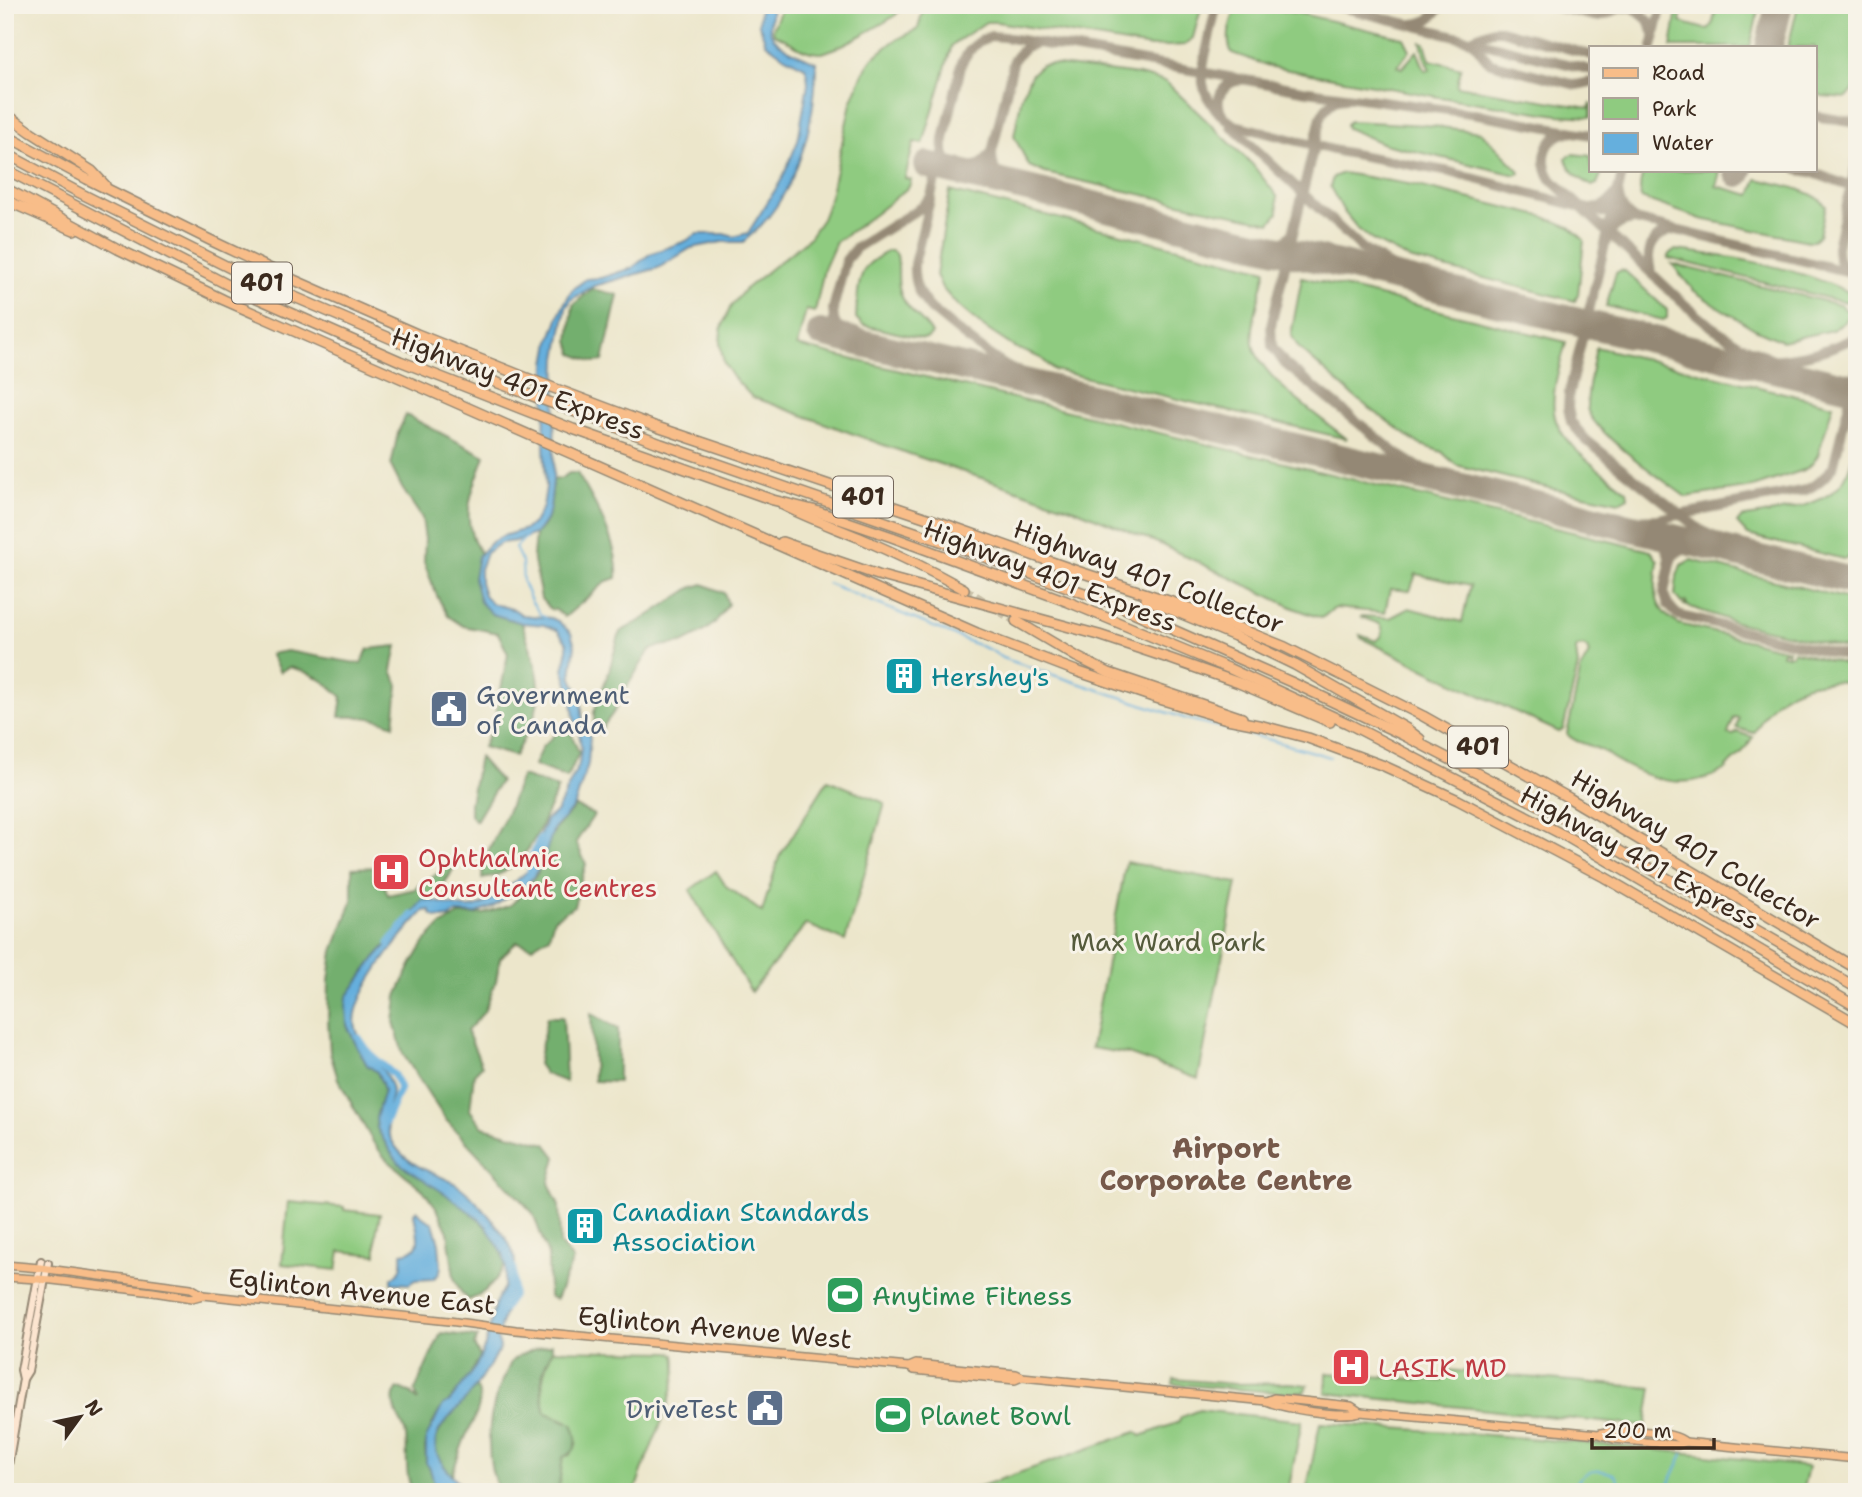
<svg xmlns="http://www.w3.org/2000/svg" width="1862" height="1497" viewBox="0 0 1862 1497" font-family="'Shantell Sans',sans-serif">
<rect width="100%" height="100%" fill="#f7f3e8"/>
<filter id="ink" filterUnits="userSpaceOnUse"><feTurbulence type="fractalNoise" baseFrequency=".0143" numOctaves="2"/><feDisplacementMap in="SourceGraphic" scale="14" xChannelSelector="R" yChannelSelector="G"/><feConvolveMatrix kernelMatrix="1 2 1 2 8 2 1 2 1" color-interpolation-filters="sRGB"/></filter>
<filter id="wash" filterUnits="userSpaceOnUse"><feTurbulence type="fractalNoise" baseFrequency=".00686" numOctaves="4" result="noise"/><feDisplacementMap in="SourceGraphic" scale="28" xChannelSelector="R" yChannelSelector="G"/><feGaussianBlur stdDeviation="1.57" result="paint"/><feColorMatrix in="noise" values="0 0 0 0 0 0 0 0 0 0 0 0 0 0 0 0 0 1.4 0 .05"/><feComposite in="paint" operator="in"/></filter>
<g filter="url(#wash)">
<rect width="100%" height="100%" fill="#ece6cb"/>
<g fill="#8fcb80" stroke="#657a4f" stroke-width="2">
<path d="M 779,5 L 905,5 C 901,9 897,14 893,17 C 882,24 830,54 819,53 C 799,52 791,40 774,34 L 773,29 L 780,11 Z"/>
<path d="M 924,5 L 1202,5 L 1193,38 L 1185,45 L 1151,47 L 997,22 L 986,22 L 952,45 L 923,144 L 914,142 L 905,178 L 911,180 L 909,187 L 875,214 L 836,242 L 824,269 L 815,312 L 806,310 L 797,346 L 1651,551 L 1658,561 C 1655,588 1650,609 1679,624 L 1788,650 L 1787,652 L 1782,651 L 1781,655 L 1792,655 L 1793,651 L 1857,667 L 1857,683 C 1823,678 1787,684 1766,713 C 1761,720 1759,727 1754,733 L 1736,728 L 1739,718 L 1734,717 L 1728,734 L 1734,735 L 1737,732 L 1753,737 L 1741,754 L 1726,767 L 1727,769 C 1687,792 1651,781 1614,759 C 1609,756 1605,752 1600,750 C 1590,744 1574,743 1567,734 L 1581,668 L 1589,654 L 1587,648 L 1583,646 L 1577,647 L 1576,650 L 1578,666 L 1564,726 L 1563,729 L 1559,732 L 1456,684 L 1361,638 L 1360,635 L 1376,641 L 1381,637 L 1383,630 L 1380,624 L 1361,617 L 1362,616 L 1390,618 L 1409,608 L 1462,622 L 1470,586 L 1416,574 L 1410,591 L 1390,589 L 1385,613 L 1336,608 C 1329,610 1327,616 1321,618 L 1296,609 L 1158,543 L 1077,510 L 889,447 L 761,400 L 752,397 L 733,377 L 724,363 L 720,344 L 721,330 L 730,308 L 744,290 L 808,239 L 822,219 L 829,201 L 851,103 L 863,73 L 873,58 L 894,41 L 918,29 Z"/>
<path d="M 1240,5 L 1298,13 L 1404,38 L 1410,50 L 1398,66 L 1402,68 L 1417,51 L 1425,70 L 1430,70 L 1424,56 L 1421,42 L 1425,43 L 1430,60 L 1461,68 L 1457,86 L 1589,108 L 1591,103 L 1591,117 L 1558,115 L 1439,97 L 1272,67 L 1232,53 C 1225,40 1230,16 1240,5 Z"/>
<path d="M 1678,5 L 1683,5 L 1680,22 L 1708,30 L 1712,26 L 1717,5 L 1760,5 L 1750,47 L 1671,47 Z"/>
<path d="M 1798,5 L 1857,5 L 1857,82 L 1853,91 L 1847,98 L 1822,96 L 1815,92 L 1815,47 L 1788,47 Z"/>
<path d="M 1050,64 L 1139,75 L 1166,82 L 1252,164 L 1277,196 L 1278,213 L 1270,223 L 1045,173 L 1029,166 L 1014,136 L 1022,95 L 1031,75 L 1041,65 Z"/>
<path d="M 1350,121 L 1425,125 L 1481,132 L 1519,170 L 1520,173 L 1516,175 L 1384,144 L 1347,128 L 1346,124 Z"/>
<path d="M 1572,154 L 1591,156 L 1591,170 L 1603,170 L 1597,184 L 1592,186 C 1581,179 1569,172 1566,158 Z"/>
<path d="M 1645,170 L 1712,170 L 1720,172 L 1716,186 L 1751,195 L 1757,179 C 1777,184 1814,189 1826,206 L 1819,235 L 1814,240 L 1808,241 L 1701,219 L 1641,198 C 1639,188 1640,179 1645,170 Z"/>
<path d="M 1343,173 L 1414,185 L 1545,217 L 1570,227 L 1584,240 L 1578,295 L 1575,301 L 1409,259 L 1372,240 L 1358,229 L 1344,212 L 1330,187 L 1333,177 Z"/>
<path d="M 950,191 L 1266,270 C 1262,289 1250,325 1253,344 C 1260,378 1320,417 1347,439 L 1054,370 L 1041,358 L 1014,347 L 985,328 L 956,304 L 942,288 L 936,275 Z"/>
<path d="M 1676,250 C 1736,257 1796,267 1851,293 L 1853,297 L 1853,302 L 1843,302 L 1668,258 L 1671,252 Z"/>
<path d="M 888,251 L 892,251 L 897,255 C 900,270 895,284 903,299 C 910,313 927,323 932,334 L 928,338 L 923,339 L 863,325 L 856,318 C 857,304 857,273 869,264 C 874,259 882,255 888,251 Z"/>
<path d="M 1672,264 L 1820,300 L 1843,306 L 1843,308 L 1850,312 L 1845,322 L 1832,330 L 1782,341 L 1755,329 L 1715,305 L 1693,290 Z"/>
<path d="M 1621,270 L 1625,271 L 1667,310 L 1667,318 L 1663,320 L 1606,306 L 1616,273 Z"/>
<path d="M 1302,277 L 1566,342 C 1561,363 1551,389 1554,412 C 1558,445 1603,471 1627,491 L 1628,497 L 1619,502 L 1549,488 L 1456,465 L 1442,452 L 1419,444 L 1357,399 L 1299,348 L 1291,335 Z"/>
<path d="M 1596,347 L 1833,405 L 1818,455 L 1812,464 L 1804,470 L 1753,487 L 1686,497 C 1667,483 1588,429 1587,407 C 1587,390 1593,365 1596,347 Z"/>
<path d="M 1857,438 L 1857,555 L 1843,559 L 1748,535 L 1737,523 L 1741,518 C 1771,512 1819,509 1840,485 C 1850,472 1853,454 1857,438 Z"/>
<path d="M 1691,560 L 1857,601 L 1857,651 L 1735,622 L 1684,605 L 1687,604 L 1686,602 L 1681,603 L 1675,595 L 1677,576 L 1681,565 Z"/>
<path d="M 828,780 L 885,803 L 845,941 L 806,924 L 751,992 L 690,890 L 716,871 L 726,886 L 762,912 L 779,857 Z"/>
<path d="M 1126,862 L 1237,883 L 1198,1079 L 1128,1054 L 1091,1048 Z"/>
<path d="M 288,1202 L 344,1207 L 344,1210 L 380,1214 L 376,1234 L 376,1255 L 340,1251 L 337,1270 L 282,1264 Z"/>
<path d="M 553,1350 L 670,1352 L 675,1355 C 683,1388 644,1456 635,1492 L 558,1492 L 563,1457 L 570,1455 L 567,1421 L 546,1413 C 539,1387 542,1373 553,1350 Z"/>
<path d="M 1446,1370 L 1652,1388 L 1646,1425 L 1640,1426 L 1326,1393 L 1327,1373 L 1442,1381 Z"/>
<path d="M 1174,1379 L 1234,1384 L 1290,1383 L 1308,1385 L 1304,1392 L 1286,1393 L 1173,1384 Z"/>
<path d="M 1199,1410 L 1302,1421 L 1288,1492 L 964,1492 L 1136,1432 L 1141,1436 L 1179,1422 L 1181,1417 Z"/>
<path d="M 1320,1423 C 1483,1434 1646,1446 1808,1467 L 1802,1492 L 1306,1492 Z"/>
</g>
<g fill="#73af6e" stroke="#576c46" stroke-width="2">
<path d="M 592,289 L 618,295 L 603,361 L 594,362 L 573,354 L 569,341 L 573,305 Z"/>
<path d="M 406,415 L 485,456 C 471,494 458,519 482,556 L 474,578 L 492,614 L 522,623 C 528,643 539,667 539,688 C 539,714 526,735 514,756 L 483,747 L 495,719 L 508,654 L 498,633 L 463,626 L 448,616 L 437,596 L 424,562 L 425,539 L 422,518 L 402,488 L 391,466 L 398,432 Z"/>
<path d="M 569,473 L 577,473 C 594,500 620,546 617,578 L 607,581 L 565,617 L 556,610 L 550,609 L 541,599 L 533,556 L 535,534 C 552,521 551,499 553,480 L 562,478 Z"/>
<path d="M 703,584 L 724,593 L 728,604 L 715,623 L 700,634 L 682,643 L 661,646 L 650,650 L 621,696 L 616,709 L 599,732 L 594,725 L 594,712 L 609,671 L 620,632 L 645,618 L 691,588 Z"/>
<path d="M 397,646 L 392,670 L 398,685 L 394,725 C 375,717 359,716 339,717 L 342,697 C 325,680 312,673 289,667 L 280,672 L 270,654 L 287,651 L 361,664 L 368,649 Z"/>
<path d="M 567,723 L 579,753 L 567,778 L 534,765 L 542,747 Z"/>
<path d="M 479,757 L 500,781 L 476,821 L 470,815 L 470,803 Z"/>
<path d="M 522,776 L 558,788 C 540,826 528,873 482,879 C 482,854 498,835 507,812 C 513,800 515,788 522,776 Z"/>
<path d="M 575,806 L 594,815 L 576,842 L 586,864 L 574,906 L 554,919 L 549,936 L 532,947 L 517,942 L 500,958 L 496,981 L 484,1012 L 467,1031 L 482,1066 L 474,1074 L 470,1110 L 483,1127 L 546,1144 L 556,1157 L 549,1183 L 559,1206 L 560,1244 L 573,1260 L 556,1299 L 549,1297 L 548,1255 L 533,1213 L 445,1119 L 403,1054 L 394,1022 L 397,996 L 411,965 L 425,942 L 440,926 L 459,915 L 484,914 L 511,905 L 528,887 L 538,872 L 548,842 L 557,827 Z"/>
<path d="M 455,863 C 451,879 439,887 432,900 L 422,901 L 404,926 L 375,958 L 347,997 L 347,1025 L 367,1065 L 377,1072 L 382,1083 L 384,1090 L 376,1118 L 377,1128 L 390,1151 L 479,1219 C 491,1231 502,1248 506,1264 C 495,1282 488,1292 469,1300 L 461,1292 L 454,1278 L 448,1232 L 436,1207 L 423,1190 L 385,1158 L 373,1142 L 338,1079 L 330,1053 L 328,1020 L 329,980 L 333,951 L 352,902 L 352,868 L 378,867 L 388,895 L 415,889 L 420,884 Z"/>
<path d="M 591,1013 L 618,1029 L 618,1082 L 594,1081 Z"/>
<path d="M 547,1017 L 563,1017 L 566,1082 L 545,1074 L 538,1064 Z"/>
<path d="M 441,1333 L 478,1337 L 474,1345 L 480,1357 L 469,1376 L 450,1401 L 443,1405 L 432,1425 L 425,1447 L 426,1463 L 430,1469 L 434,1483 L 443,1492 L 413,1492 C 404,1475 408,1454 406,1436 C 405,1426 398,1419 395,1410 C 393,1401 392,1395 398,1389 L 410,1392 L 418,1401 L 415,1390 Z"/>
<path d="M 552,1344 C 553,1353 548,1358 545,1366 C 539,1382 541,1397 546,1413 L 572,1424 C 578,1438 580,1452 563,1457 L 558,1492 L 499,1492 C 483,1456 487,1410 505,1376 C 507,1371 509,1365 512,1361 C 519,1353 542,1347 552,1344 Z"/>
<path d="M 476,1386 C 486,1404 472,1422 465,1438 C 460,1450 456,1463 452,1475 C 412,1438 455,1416 476,1386 Z"/>
</g>
<g fill="#65afdd" stroke="#506c7e" stroke-width="2">
<path d="M 760,5 L 771,5 C 772,13 770,21 770,29 C 771,45 803,56 816,62 C 816,126 795,202 743,242 L 722,242 L 691,248 L 658,268 L 594,286 L 572,299 L 566,308 L 557,358 L 553,480 L 550,509 L 546,520 L 539,530 L 535,534 L 516,541 L 501,543 L 486,553 L 480,569 L 480,582 L 484,595 L 491,603 L 515,610 L 522,615 L 551,618 L 558,621 L 571,633 L 575,646 L 571,676 L 581,698 L 583,724 L 590,737 L 588,764 L 575,804 L 566,816 L 554,828 L 546,852 L 537,871 L 526,885 L 493,907 L 475,914 L 455,913 L 449,917 L 442,918 L 436,917 L 431,914 L 430,910 L 424,911 C 403,933 348,998 356,1028 C 361,1051 384,1063 391,1086 C 393,1092 392,1096 390,1102 C 386,1122 385,1135 399,1151 C 414,1168 435,1173 454,1183 C 468,1191 478,1204 489,1216 C 499,1228 510,1241 514,1256 C 519,1276 502,1318 497,1339 L 500,1346 L 499,1352 C 492,1357 492,1363 487,1370 C 481,1378 477,1385 471,1393 C 449,1422 415,1437 451,1474 C 458,1481 462,1488 472,1492 L 443,1492 L 434,1483 L 430,1469 L 426,1463 L 426,1438 L 443,1405 L 450,1401 L 476,1366 L 485,1346 L 495,1304 L 504,1287 L 506,1268 L 503,1254 L 486,1226 L 479,1219 L 447,1195 L 400,1164 L 390,1151 L 377,1128 L 376,1118 L 384,1090 L 382,1083 L 377,1072 L 367,1065 L 356,1045 L 347,1025 L 346,1006 L 347,997 L 375,958 L 404,926 L 422,900 C 438,900 451,907 466,908 C 488,909 512,883 528,871 L 532,866 L 538,839 L 546,820 L 557,811 L 579,764 L 581,748 L 579,732 L 574,718 L 571,693 L 563,669 L 567,654 L 567,643 L 557,630 L 544,625 L 522,623 L 492,614 L 480,602 L 474,578 L 478,556 L 490,543 L 503,536 L 526,529 L 535,521 L 543,507 L 546,487 L 544,446 L 546,363 L 550,341 L 561,310 L 572,290 L 586,279 L 601,278 L 632,268 L 650,254 L 686,241 L 697,234 L 724,234 L 734,237 L 748,233 L 782,179 L 798,141 L 808,83 L 807,72 L 805,67 L 785,57 L 766,43 L 759,25 Z"/>
<path d="M 417,1210 L 424,1218 L 433,1223 L 439,1243 L 441,1267 L 439,1274 L 433,1279 L 415,1280 L 409,1284 L 392,1283 L 392,1278 C 402,1273 403,1264 402,1253 C 428,1251 415,1228 414,1213 Z"/>
</g>
<g fill="none" stroke-linecap="round" stroke-linejoin="round">
<g stroke="#65afdd" stroke-width="2">
<path d="M 526,537 L 515,548 L 522,562 L 523,582 L 531,601 L 540,614 L 546,618"/>
<path d="M 827,583 L 992,651 L 1002,658 L 1187,719 L 1267,739 L 1330,757"/>
<path d="M 1532,1492 C 1546,1476 1555,1485 1572,1487 C 1576,1485 1577,1481 1580,1478 C 1589,1468 1604,1470 1615,1475 L 1618,1480 L 1620,1492"/>
<path d="M 1665,1492 L 1683,1454"/>
</g>
<g stroke="#65afdd" stroke-width="7">
<path d="M 527,877 L 530,874 L 532,857 L 540,839"/>
<path d="M 389,943 L 412,915"/>
<path d="M 359,1038 L 370,1054 L 394,1075 L 400,1088 L 385,1123"/>
<path d="M 502,1311 L 513,1294 L 513,1267"/>
</g>
<g stroke="#948874" stroke-width="10">
<path d="M 1217,5 C 1213,20 1210,34 1207,48 C 1200,76 1199,92 1220,114"/>
<path d="M 1332,5 L 1591,70"/>
<path d="M 1545,5 L 1597,17 C 1606,16 1610,11 1619,9 C 1630,5 1639,11 1653,5"/>
<path d="M 1635,9 L 1648,20 L 1655,36"/>
<path d="M 1413,24 C 1427,23 1435,17 1441,5"/>
<path d="M 1473,38 L 1494,30 L 1501,30 L 1591,55"/>
<path d="M 1470,39 C 1479,46 1482,57 1491,63 L 1576,85 L 1591,82"/>
<path d="M 1652,47 L 1662,5"/>
<path d="M 1240,80 C 1214,85 1211,113 1235,125 L 1337,151 L 1450,172 L 1581,207 L 1857,274"/>
<path d="M 1345,98 C 1333,99 1326,106 1321,117 L 1271,325 L 1272,346 L 1285,364 L 1396,453 L 1417,466 L 1439,476 L 1481,492"/>
<path d="M 1815,116 L 1857,123"/>
<path d="M 1231,126 L 1361,248 L 1403,274 L 1432,286"/>
<path d="M 1568,132 C 1545,137 1539,160 1551,179 L 1683,303 L 1712,327 L 1739,344 L 1773,359 L 1853,388"/>
<path d="M 992,152 L 982,164 L 967,168 L 951,166 L 946,169 L 935,180 L 914,264 C 913,282 918,295 931,309 C 955,328 979,350 1006,366 C 1023,376 1042,383 1061,391"/>
<path d="M 1623,170 L 1569,393 L 1568,408 L 1571,422 L 1586,440 L 1699,529 L 1755,557"/>
<path d="M 1798,170 L 1811,172 L 1857,189"/>
<path d="M 961,173 C 947,166 942,155 944,139 L 962,62 L 969,51 L 978,42 L 991,36 L 1004,37 L 1308,91 L 1478,114 L 1591,135"/>
<path d="M 1009,185 C 996,176 992,168 992,152 L 1014,59 L 1025,47 L 1038,43"/>
<path d="M 1591,209 C 1604,208 1611,202 1618,191 C 1619,205 1624,213 1635,220 C 1624,221 1615,224 1609,235"/>
<path d="M 1268,247 C 1278,245 1286,242 1292,234"/>
<path d="M 1848,271 C 1839,265 1837,257 1837,247 L 1857,161"/>
<path d="M 1652,272 C 1644,253 1652,234 1674,230"/>
<path d="M 857,341 L 838,329 L 834,320 L 833,309 L 846,260 L 856,248 L 920,208 L 928,200"/>
<path d="M 1705,352 C 1719,355 1734,358 1749,360 C 1782,362 1828,353 1857,336"/>
<path d="M 1568,513 L 1630,520 L 1658,519 L 1806,490 C 1818,484 1825,478 1833,467 L 1857,370"/>
<path d="M 1612,524 L 1656,536 C 1666,543 1669,551 1669,563 C 1685,534 1713,548 1738,554"/>
<path d="M 1677,531 L 1664,593 L 1668,605 L 1678,615 L 1857,659"/>
<path d="M 1825,574 L 1857,575"/>
</g>
<g stroke="#948874" stroke-width="28">
<path d="M 1769,47 L 1779,5"/>
<path d="M 928,165 L 1857,389"/>
<path d="M 1738,173 L 1739,170"/>
<path d="M 821,333 L 1857,582"/>
</g>
</g>
</g>
<g filter="url(#ink)">
<g fill="none" stroke-linecap="round" stroke-linejoin="round">
<path stroke="#c9c0a8" stroke-width="9" stroke-dasharray="9 4.5" stroke-linecap="butt" d="M 964,589 L 1016,621"/>
<g stroke="#948874" stroke-width="10">
<g id="secondary">
<path d="M 23,1379 L 28,1371 L 48,1263"/>
<path d="M 5,1483 L 23,1379 L 21,1370 L 41,1261"/>
</g>
</g>
<g stroke="#948874" stroke-width="10">
<g id="primary">
<path d="M 5,1265 L 40,1268 L 191,1288 L 203,1295 L 449,1321 L 516,1330 L 909,1367 L 914,1370 L 1015,1380 L 1022,1377"/>
<path d="M 5,1277 L 52,1280 L 153,1292 L 192,1298 L 203,1295"/>
<path d="M 909,1367 L 916,1364 L 1016,1374 L 1022,1377 L 1266,1401 C 1285,1409 1341,1418 1360,1412 L 1599,1434 L 1614,1439 L 1678,1445 L 1685,1442 L 1857,1459"/>
<path d="M 1266,1401 L 1274,1398 L 1351,1406 L 1360,1412"/>
<path d="M 1601,1433 C 1619,1429 1672,1430 1685,1442"/>
</g>
</g>
<g stroke="#948874" stroke-width="12">
<g id="motorway">
<path d="M 5,113 L 31,132 L 92,171 L 105,185"/>
<path d="M 5,135 L 87,179 L 210,240 L 294,280 L 417,334 L 527,378 L 657,427 L 945,524 L 1077,571 L 1184,606 L 1285,647 L 1423,716 L 1569,798 L 1857,969"/>
<path d="M 5,153 L 80,193 L 246,276 L 466,371 L 661,444 L 935,539 L 1117,605 L 1291,682 L 1403,735 L 1554,813 L 1857,988"/>
<path d="M 5,169 L 232,287 L 400,361 L 573,429 L 773,500 L 813,510 L 892,537 L 1066,601 L 1228,668 L 1347,723 L 1569,838 L 1857,1007"/>
<path d="M 5,188 L 118,249 L 224,300 L 977,633 L 1076,671 L 1156,698 L 1227,719 L 1263,726 L 1308,738 L 1384,766 L 1458,800 L 1604,877 L 1857,1024"/>
<path d="M 5,200 L 74,230"/>
<path d="M 783,505 C 808,518 834,527 860,538 C 895,553 930,570 964,589"/>
<path d="M 782,542 L 878,575 L 1099,635 L 1171,659 L 1239,683 L 1330,722"/>
<path d="M 1146,599 L 1235,636 L 1295,665 L 1407,729 L 1420,739"/>
<path d="M 1016,621 L 1077,657 L 1109,673 L 1242,718"/>
</g>
</g>
<use href="#secondary" stroke="#fce5d0" stroke-width="6"/>
<use href="#primary" stroke="#f8bd89" stroke-width="7"/>
<use href="#motorway" stroke="#f8bd89" stroke-width="9"/>
</g>
</g>
<defs>
<g id="building-square" transform="scale(2.0125)"><rect x="-9" y="-9" width="18" height="18" rx="4" fill="#0f9aa8" stroke="#f7f3e8"/><path d="M-4-6H4V6H1V3H-1V6H-4ZM-2.5-4.3h1.7v1.8h-1.7ZM.8-4.3h1.7v1.8H.8ZM-2.5-1h1.7V.8h-1.7ZM.8-1h1.7V.8H.8Z" fill="#fff"/></g>
<g id="civic-square" transform="scale(2.0125)"><rect x="-9" y="-9" width="18" height="18" rx="4" fill="#5c6f8a" stroke="#f7f3e8"/><path d="M-.6-6.5H3V-4.5H.6V-3L4-1V1h2V6H-6V1h2V-1L-.6-3ZM-1.2 2.5V6h2.4V2.5Z" fill="#fff"/></g>
<g id="hospital-square" transform="scale(2.0125)"><rect x="-9" y="-9" width="18" height="18" rx="4" fill="#e0444e" stroke="#f7f3e8"/><path d="M-5-5h3v3.5h4V-5h3V5h-3V1.5h-4V5h-3Z" fill="#fff"/></g>
<g id="stadium-square" transform="scale(2.0125)"><rect x="-9" y="-9" width="18" height="18" rx="4" fill="#2e9e5b" stroke="#f7f3e8"/><path d="M0-5a6.5 5 0 1 0 0 10a6.5 5 0 1 0 0-10ZM-3.5-1.8h7v3.6h-7Z" fill="#fff"/></g>
</defs>
<g fill-rule="evenodd">
<use href="#building-square" x="904" y="676"/>
<use href="#civic-square" x="449" y="709"/>
<use href="#hospital-square" x="391" y="872"/>
<use href="#building-square" x="585" y="1226"/>
<use href="#stadium-square" x="845" y="1295"/>
<use href="#hospital-square" x="1351" y="1367"/>
<use href="#civic-square" x="765" y="1408"/>
<use href="#stadium-square" x="893" y="1415"/>
</g>
<g text-anchor="middle" dominant-baseline="central" stroke-width="6" stroke-linejoin="round" paint-order="stroke">
<g fill="#f7f3e8" stroke="#73665b" stroke-width="2">
<rect x="232" y="262.5" width="60" height="41" rx="5"/>
<rect x="833" y="476.5" width="60" height="41" rx="5"/>
<rect x="1448" y="726.5" width="60" height="41" rx="5"/>
</g>
<g font-size="24" font-weight="bold" fill="#3b2a1e">
<text x="262" y="283">401</text>
<text x="863" y="497">401</text>
<text x="1478" y="747">401</text>
</g>
<g font-size="26" fill="#3b2a1e" stroke="#f7f3e8">
<text transform="translate(518 383) rotate(21)">Highway 401 Express</text>
<text transform="translate(1050 575) rotate(21)">Highway 401 Express</text>
<text transform="translate(1149 576) rotate(20)">Highway 401 Collector</text>
<text transform="translate(1696 849) rotate(31)">Highway 401 Collector</text>
<text transform="translate(1640 857) rotate(29)">Highway 401 Express</text>
<text transform="translate(362 1291) rotate(6)">Eglinton Avenue East</text>
<text transform="translate(715 1327) rotate(5)">Eglinton Avenue West</text>
</g>
<g font-size="26" fill="#0d838f" stroke="#f7f3e8" text-anchor="start">
<text x="931" y="676">Hershey's</text>
<text x="612" y="1211">Canadian Standards<tspan x="612" dy="30">Association</tspan></text>
</g>
<g font-size="26" fill="#4e5e75" stroke="#f7f3e8" text-anchor="start">
<text x="476" y="694">Government<tspan x="476" dy="30">of Canada</tspan></text>
<text x="738" y="1408" text-anchor="end">DriveTest</text>
</g>
<g font-size="26" fill="#be3a42" stroke="#f7f3e8" text-anchor="start">
<text x="418" y="857">Ophthalmic<tspan x="418" dy="30">Consultant Centres</tspan></text>
<text x="1378" y="1367">LASIK MD</text>
</g>
<g font-size="26" fill="#545a3b" stroke="#f7f3e8">
<text x="1168" y="941">Max Ward Park</text>
</g>
<g font-size="26" fill="#27864d" stroke="#f7f3e8" text-anchor="start">
<text x="872" y="1295">Anytime Fitness</text>
<text x="920" y="1415">Planet Bowl</text>
</g>
<g font-size="28" font-weight="bold" fill="#76594a" stroke="#f7f3e8">
<text x="1226" y="1148">Airport<tspan x="1226" dy="32">Corporate Centre</tspan></text>
</g>
</g>
<rect width="1862" height="1497" fill="none" stroke="#f7f3e8" stroke-width="28"/>
<rect x="1589" y="46" width="228" height="126" fill="#f7f3e8" stroke="#aca397" stroke-width="2"/>
<rect x="1603" y="68" width="35" height="10" fill="#f8bd89" stroke="#aca397" stroke-width="2"/>
<text x="1652" y="80" font-size="21" fill="#3b2a1e">Road</text>
<rect x="1603" y="98" width="35" height="21" fill="#8fcb80" stroke="#aca397" stroke-width="2"/>
<text x="1652" y="116" font-size="21" fill="#3b2a1e">Park</text>
<rect x="1603" y="133" width="35" height="21" fill="#65afdd" stroke="#aca397" stroke-width="2"/>
<text x="1652" y="150" font-size="21" fill="#3b2a1e">Water</text>
<g transform="translate(80 1417) rotate(57)" stroke="#f7f3e8" stroke-width="5" paint-order="stroke">
<path d="M0-5L12 26L0 18L-12 26Z" fill="#3b2a1e"/>
<text y="-10" font-size="19" font-weight="bold" text-anchor="middle" fill="#3b2a1e">N</text>
</g>
<path d="M1592 1438v10h122v-10" fill="none" stroke="#3b2a1e" stroke-width="3.5"/>
<text x="1603" y="1438" font-size="21" fill="#3b2a1e" stroke="#f7f3e8" stroke-width="5" paint-order="stroke">200 m</text>
</svg>
